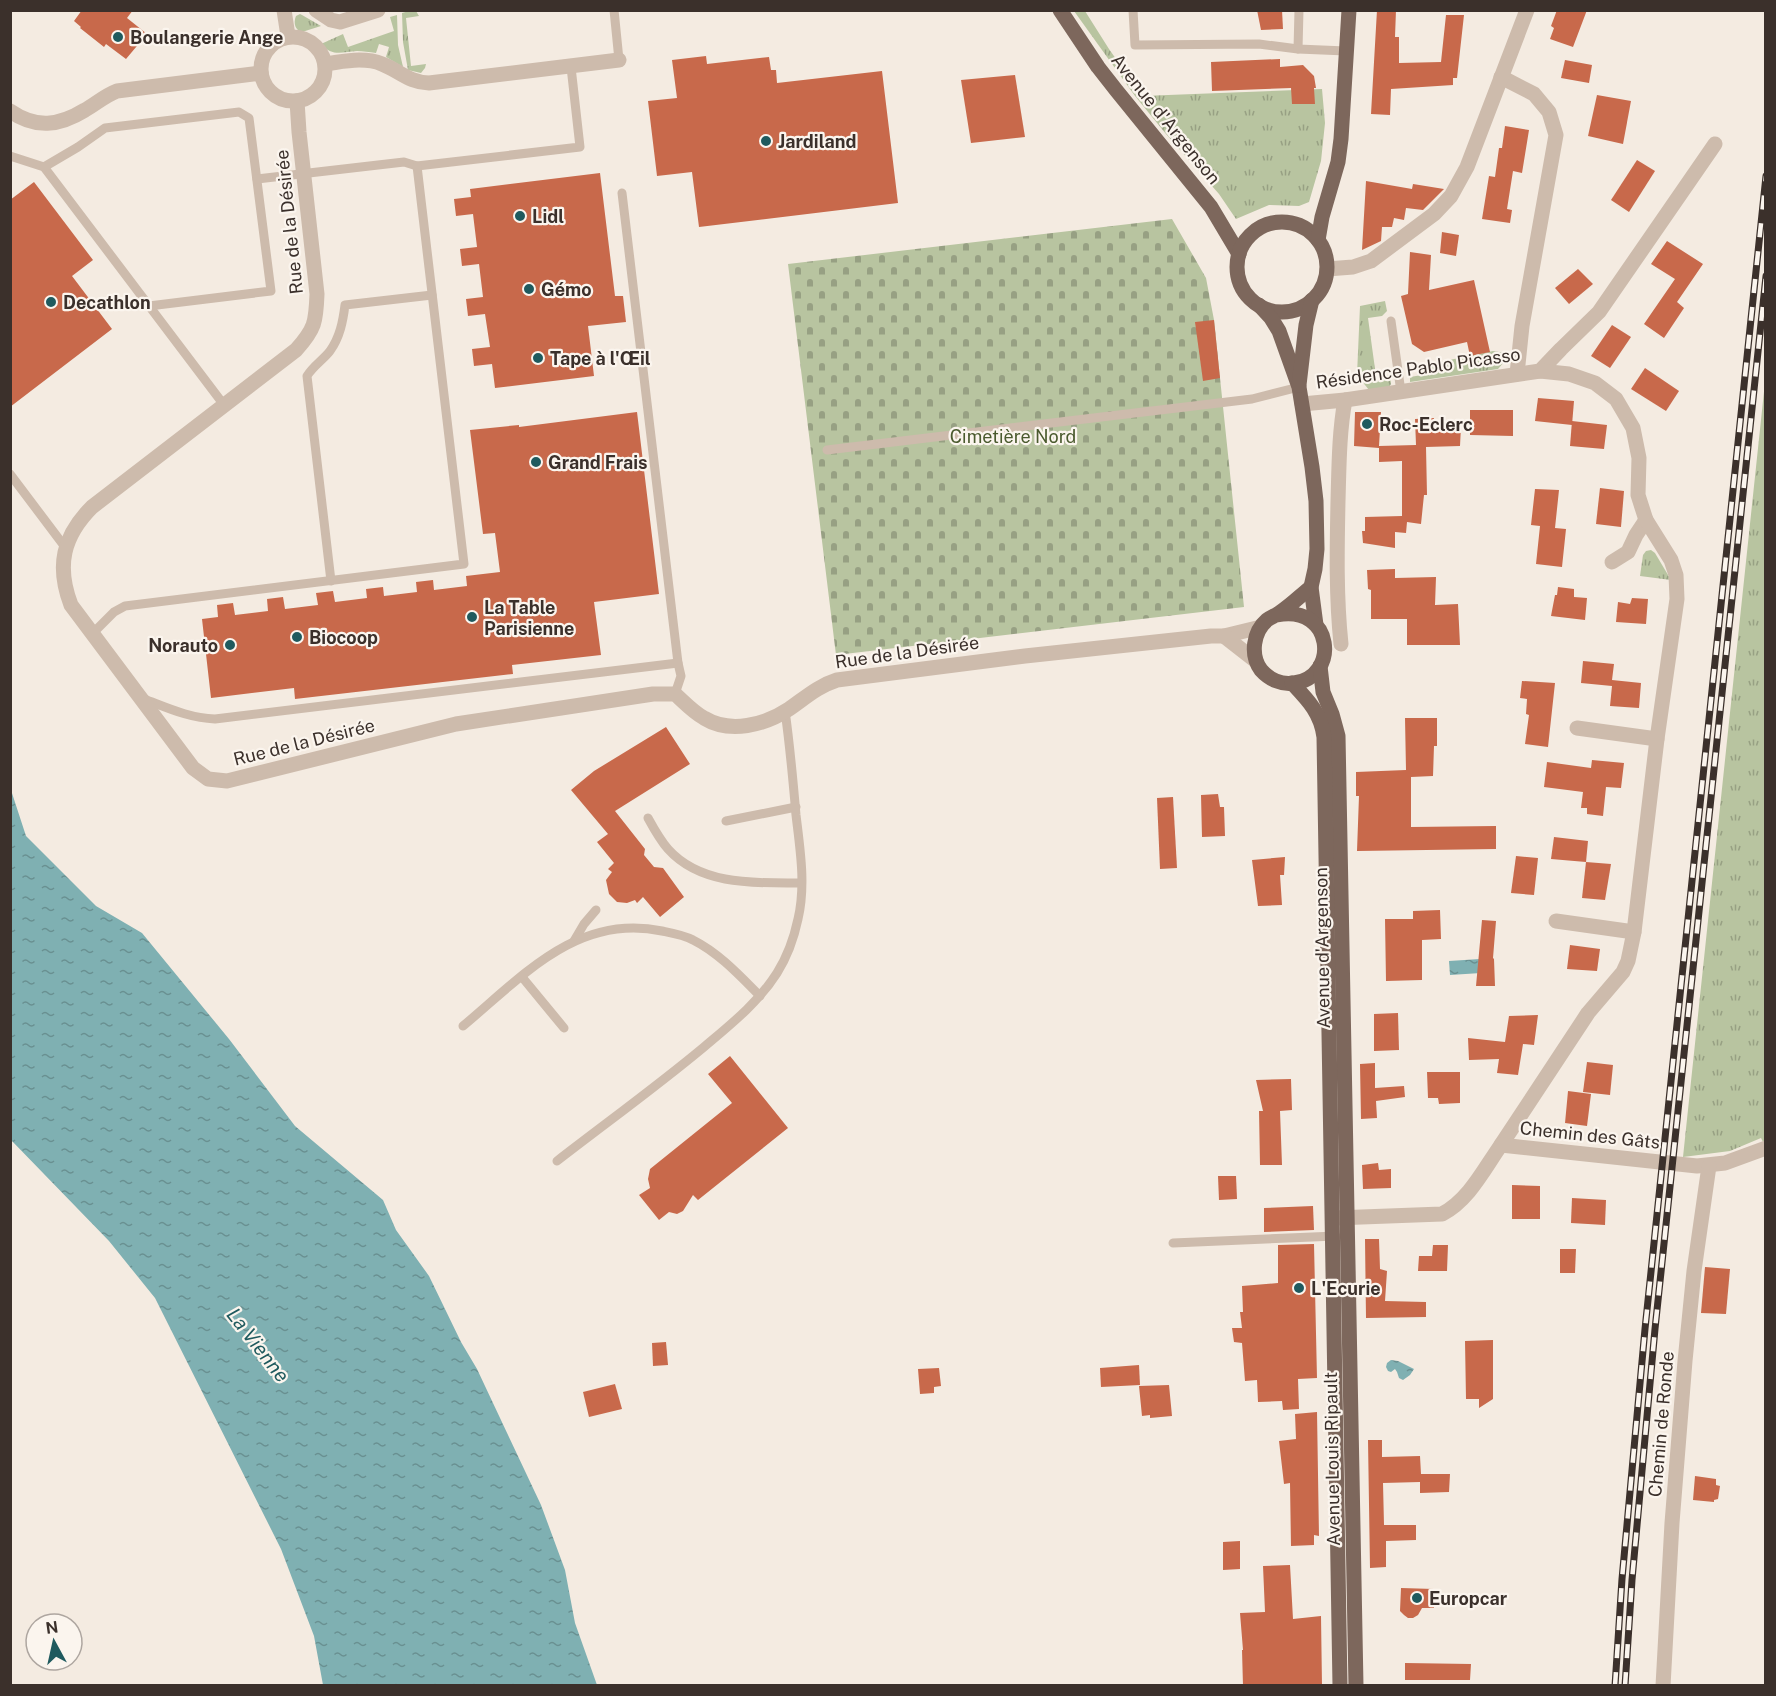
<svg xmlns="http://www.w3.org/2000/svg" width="1776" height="1696" viewBox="0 0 1776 1696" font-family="'Public Sans',sans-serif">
<defs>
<pattern id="grass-tufts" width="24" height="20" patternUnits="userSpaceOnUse" patternTransform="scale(1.5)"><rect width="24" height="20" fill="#b8c4a0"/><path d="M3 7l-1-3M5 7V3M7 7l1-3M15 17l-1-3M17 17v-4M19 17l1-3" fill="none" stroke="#97a083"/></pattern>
<pattern id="cemetery-stones" width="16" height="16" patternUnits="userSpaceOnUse" patternTransform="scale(1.5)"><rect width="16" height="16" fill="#b8c4a0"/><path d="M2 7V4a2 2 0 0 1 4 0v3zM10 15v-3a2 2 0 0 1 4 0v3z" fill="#97a083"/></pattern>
<pattern id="water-ripples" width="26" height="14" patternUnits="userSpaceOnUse" patternTransform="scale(1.5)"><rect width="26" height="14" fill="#7fb0b2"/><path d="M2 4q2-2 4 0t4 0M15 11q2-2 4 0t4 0" fill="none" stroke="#699091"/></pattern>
</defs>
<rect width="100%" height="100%" fill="#f4ebe1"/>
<g fill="url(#grass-tufts)">
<path d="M 409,11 L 416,11 L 419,16 L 406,18 L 411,66 L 426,64 L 425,68 L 421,73 L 408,70 L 403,42 L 402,13 Z"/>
<path d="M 1074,11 L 1085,11 L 1109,49 L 1142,96 L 1322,89 L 1325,123 L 1321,161 L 1309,202 L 1299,206 L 1269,205 L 1236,219 L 1219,194 L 1166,134 L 1135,96 Z"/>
<path d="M 300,14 L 302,15 L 321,26 L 302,32 C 295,30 293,23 296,16 Z"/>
<path d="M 397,15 L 398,45 L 403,67 L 386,57 L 389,47 L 379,44 L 376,53 C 369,52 363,51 357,51 C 342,52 332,57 321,44 L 343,34 L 348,47 L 394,31 L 390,17 Z"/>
<path d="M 1385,301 L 1387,311 L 1382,316 L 1368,318 L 1376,376 L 1390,375 L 1391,384 L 1389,387 L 1369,390 L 1357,375 L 1360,306 Z"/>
<path d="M 1493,351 L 1511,354 L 1498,369 L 1410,382 L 1410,377 L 1422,375 L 1420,366 Z"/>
<path d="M 1765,382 L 1765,1146 L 1761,1138 L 1730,1151 L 1683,1157 Z"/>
<path d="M 1651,550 L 1655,553 L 1671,580 L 1640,576 L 1643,555 L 1646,551 Z"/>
</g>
<path fill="url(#cemetery-stones)" d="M 1172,219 L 1206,278 L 1214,320 L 1220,378 L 1244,607 L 836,655 L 788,264 Z"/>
<g fill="url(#water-ripples)">
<path d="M 10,787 L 26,836 L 96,906 L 142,933 L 229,1039 L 295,1126 L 383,1200 L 396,1230 L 429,1276 L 461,1342 L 477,1369 L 541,1505 L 565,1570 L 575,1623 L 597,1685 L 323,1685 L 314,1636 L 281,1549 L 155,1298 L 109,1241 L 11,1140 Z"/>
<path d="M 1480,959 L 1481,973 L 1450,975 L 1449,961 Z"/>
<path d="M 1391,1360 L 1398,1361 L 1414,1369 L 1410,1375 L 1403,1380 L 1399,1378 L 1397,1372 L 1395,1369 L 1391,1372 L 1388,1371 L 1386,1367 L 1387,1363 Z"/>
</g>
<g fill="#c8694b">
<path d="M 82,10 L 133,10 L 127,18 L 147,34 L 126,59 L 106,44 L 104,47 L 80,28 L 81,27 L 74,21 Z"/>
<path d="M 1257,10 L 1282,10 L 1283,29 L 1261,30 Z"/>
<path d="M 1377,10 L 1396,10 L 1395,37 L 1399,37 L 1399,63 L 1441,62 L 1446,15 L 1464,15 L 1457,78 L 1453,78 L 1453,85 L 1391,89 L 1390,115 L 1371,114 Z"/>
<path d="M 1557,10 L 1587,10 L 1573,47 L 1550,39 L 1554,28 L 1551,26 Z"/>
<path d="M 706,56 L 707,64 L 769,57 L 771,70 L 776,70 L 777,83 L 882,71 L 898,203 L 699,227 L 692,172 L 657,176 L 648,101 L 677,98 L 672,60 Z"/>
<path d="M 1280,59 L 1280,67 L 1303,65 L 1314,76 L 1316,88 L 1314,88 L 1315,104 L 1292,104 L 1291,88 L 1212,91 L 1211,62 Z"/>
<path d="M 1565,60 L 1592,65 L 1589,83 L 1561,78 Z"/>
<path d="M 1015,75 L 1025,137 L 971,143 L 961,80 Z"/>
<path d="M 1597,95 L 1631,101 L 1623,144 L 1588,136 Z"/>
<path d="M 1505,126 L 1529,130 L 1522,173 L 1513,171 L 1507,209 L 1512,210 L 1510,223 L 1482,219 L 1489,176 L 1495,177 L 1499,148 L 1502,148 Z"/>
<path d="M 1637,160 L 1655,171 L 1629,212 L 1611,200 Z"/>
<path d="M 600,173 L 615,296 L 623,296 L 626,322 L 588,326 L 594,376 L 495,388 L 492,364 L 474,366 L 472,349 L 490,347 L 485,314 L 468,316 L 466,299 L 483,297 L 479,264 L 462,266 L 460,249 L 477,247 L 473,214 L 456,216 L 454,199 L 471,197 L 470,189 Z"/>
<path d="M 1366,181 L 1412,189 L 1413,184 L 1444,189 L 1423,210 L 1406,208 L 1404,220 L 1394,218 L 1392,227 L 1382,227 L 1381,241 L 1362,250 Z"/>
<path d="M 34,182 L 93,260 L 72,276 L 112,329 L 10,407 L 10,200 Z"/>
<path d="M 1442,232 L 1459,235 L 1456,256 L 1440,253 Z"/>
<path d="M 1667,241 L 1703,264 L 1677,302 L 1684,308 L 1664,338 L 1644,324 L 1675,279 L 1651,264 Z"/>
<path d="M 1410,252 L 1431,255 L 1429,290 L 1474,280 L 1490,352 L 1470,356 L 1467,342 L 1424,352 L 1412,344 L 1401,296 L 1408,294 Z"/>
<path d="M 1578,269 L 1593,284 L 1569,304 L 1555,288 Z"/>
<path d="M 1214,320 L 1220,378 L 1203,381 L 1195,322 Z"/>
<path d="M 1612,325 L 1631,337 L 1610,368 L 1591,356 Z"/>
<path d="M 1645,368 L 1679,391 L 1666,411 L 1631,389 Z"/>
<path d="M 1538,398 L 1574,401 L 1572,425 L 1535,421 Z"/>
<path d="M 1470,410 L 1513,410 L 1513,436 L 1470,435 Z"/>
<path d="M 637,412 L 659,594 L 594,602 L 601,655 L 512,665 L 513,674 L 295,699 L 294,688 L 211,698 L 202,619 L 218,617 L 217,605 L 233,603 L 235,615 L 268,611 L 267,599 L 283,597 L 285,609 L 318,605 L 316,593 L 333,591 L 335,602 L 367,598 L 366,589 L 383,587 L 384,596 L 417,592 L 416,582 L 433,580 L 434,590 L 467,586 L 466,576 L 500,572 L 495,533 L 483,534 L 470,430 L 519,425 L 519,427 Z"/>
<path d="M 1355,412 L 1381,412 L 1379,446 L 1416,445 L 1415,419 L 1434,418 L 1434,427 L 1461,426 L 1460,446 L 1426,447 L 1427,495 L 1424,495 L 1421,524 L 1407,522 L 1406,533 L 1395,532 L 1395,548 L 1363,543 L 1362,531 L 1365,531 L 1365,517 L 1402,516 L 1402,461 L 1379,462 L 1379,448 L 1354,446 Z"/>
<path d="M 1572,421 L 1607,425 L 1604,449 L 1570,446 Z"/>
<path d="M 1600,488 L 1624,491 L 1621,527 L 1596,524 Z"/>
<path d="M 1535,489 L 1559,490 L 1555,528 L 1566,529 L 1562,567 L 1536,564 L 1540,526 L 1531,525 Z"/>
<path d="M 1395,569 L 1395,578 L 1436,577 L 1435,605 L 1458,604 L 1460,645 L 1407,645 L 1407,619 L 1371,619 L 1371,590 L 1368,589 L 1367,570 Z"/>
<path d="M 1558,587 L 1574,589 L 1574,597 L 1587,598 L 1585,620 L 1551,616 L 1555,595 L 1557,595 Z"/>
<path d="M 1632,598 L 1648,599 L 1646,624 L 1616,622 L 1618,602 L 1630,604 Z"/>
<path d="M 1583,661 L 1614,664 L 1612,680 L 1641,683 L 1639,708 L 1610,706 L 1612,686 L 1581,683 Z"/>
<path d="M 1522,681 L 1555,683 L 1548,747 L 1525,744 L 1529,715 L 1526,714 L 1527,699 L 1520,698 Z"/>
<path d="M 1405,718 L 1437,718 L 1437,746 L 1434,746 L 1433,776 L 1411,777 L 1411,827 L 1496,826 L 1496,849 L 1357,851 L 1359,796 L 1356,796 L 1356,772 L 1406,770 Z"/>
<path d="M 666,727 L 690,764 L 615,811 L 645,849 L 644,855 L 654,867 L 663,868 L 684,897 L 660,917 L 643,897 L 637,903 L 635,900 L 627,903 L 617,902 L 609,894 L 606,880 L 612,872 L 608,869 L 614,863 L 597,842 L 608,834 L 571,790 L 594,771 Z"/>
<path d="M 1592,760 L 1624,763 L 1621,788 L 1606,787 L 1603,816 L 1587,814 L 1587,808 L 1581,808 L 1583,792 L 1544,787 L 1547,762 L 1591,768 Z"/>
<path d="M 1218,794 L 1220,807 L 1224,807 L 1225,836 L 1202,837 L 1201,795 Z"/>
<path d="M 1173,797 L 1177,868 L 1160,869 L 1157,798 Z"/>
<path d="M 1554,837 L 1588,841 L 1586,862 L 1551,859 Z"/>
<path d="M 1516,856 L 1538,858 L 1534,895 L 1511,893 Z"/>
<path d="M 1285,857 L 1284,875 L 1280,875 L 1282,905 L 1258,906 L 1252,860 Z"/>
<path d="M 1586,862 L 1611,864 L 1605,900 L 1582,898 Z"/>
<path d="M 1440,910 L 1441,939 L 1422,940 L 1422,980 L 1386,981 L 1385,919 L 1413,919 L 1413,911 Z"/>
<path d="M 1482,920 L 1496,921 L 1493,958 L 1494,959 L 1495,986 L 1476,986 Z"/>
<path d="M 1570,945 L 1600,949 L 1597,971 L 1567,969 Z"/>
<path d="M 1398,1013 L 1399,1050 L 1374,1051 L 1374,1014 Z"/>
<path d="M 1538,1015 L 1534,1045 L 1523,1044 L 1518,1075 L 1497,1073 L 1499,1059 L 1469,1060 L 1468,1038 L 1505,1042 L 1509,1016 Z"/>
<path d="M 730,1056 L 788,1128 L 698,1200 L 693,1195 L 683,1211 L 677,1214 L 669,1212 L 659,1220 L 639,1195 L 650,1188 L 648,1179 L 650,1169 L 732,1103 L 708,1074 Z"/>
<path d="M 1587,1062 L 1613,1065 L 1610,1095 L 1583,1092 Z"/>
<path d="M 1375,1063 L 1375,1088 L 1404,1086 L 1405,1097 L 1376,1101 L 1377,1118 L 1361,1119 L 1360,1064 Z"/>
<path d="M 1427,1072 L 1460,1072 L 1460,1103 L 1439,1104 L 1438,1098 L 1428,1098 Z"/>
<path d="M 1291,1079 L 1292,1110 L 1280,1111 L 1282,1165 L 1260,1165 L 1259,1111 L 1263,1111 L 1256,1080 Z"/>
<path d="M 1568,1091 L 1591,1094 L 1587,1126 L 1565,1123 Z"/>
<path d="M 1378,1163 L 1379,1170 L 1391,1169 L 1391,1188 L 1363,1189 L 1362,1165 Z"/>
<path d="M 1218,1176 L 1236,1176 L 1237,1199 L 1219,1200 Z"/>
<path d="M 1512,1185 L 1540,1186 L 1540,1219 L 1512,1219 Z"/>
<path d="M 1572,1198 L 1606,1200 L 1605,1225 L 1571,1223 Z"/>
<path d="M 1313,1206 L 1314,1230 L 1264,1232 L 1264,1208 Z"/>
<path d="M 1365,1239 L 1379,1239 L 1380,1269 L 1387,1271 L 1385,1301 L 1426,1302 L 1426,1317 L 1366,1318 Z"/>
<path d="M 1314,1244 L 1317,1378 L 1298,1379 L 1299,1409 L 1283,1410 L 1282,1401 L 1258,1402 L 1257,1380 L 1245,1381 L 1242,1343 L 1234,1342 L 1232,1328 L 1242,1328 L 1240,1312 L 1243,1312 L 1242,1286 L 1278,1283 L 1278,1245 Z"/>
<path d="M 1433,1245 L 1448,1245 L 1447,1271 L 1418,1271 L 1419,1256 L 1432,1256 Z"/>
<path d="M 1560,1249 L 1576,1249 L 1575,1273 L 1560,1273 Z"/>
<path d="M 1705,1267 L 1730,1269 L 1726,1314 L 1701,1313 Z"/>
<path d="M 1493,1340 L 1493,1399 L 1479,1408 L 1479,1399 L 1466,1399 L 1465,1341 Z"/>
<path d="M 666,1342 L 668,1365 L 653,1366 L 652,1343 Z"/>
<path d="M 1139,1365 L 1140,1385 L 1101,1387 L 1100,1368 Z"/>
<path d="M 939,1368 L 941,1386 L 934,1387 L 934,1393 L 920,1394 L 918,1369 Z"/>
<path d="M 615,1384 L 622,1409 L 589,1417 L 583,1392 Z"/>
<path d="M 1169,1385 L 1172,1416 L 1150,1418 L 1150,1415 L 1142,1416 L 1139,1386 Z"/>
<path d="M 1317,1412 L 1319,1536 L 1314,1535 L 1314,1545 L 1291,1546 L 1290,1483 L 1284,1484 L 1279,1441 L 1296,1439 L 1295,1414 Z"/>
<path d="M 1368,1440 L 1382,1440 L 1382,1457 L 1420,1456 L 1421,1474 L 1450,1474 L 1449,1492 L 1420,1493 L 1420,1482 L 1383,1483 L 1384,1525 L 1416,1525 L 1416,1540 L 1386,1541 L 1386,1567 L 1370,1568 Z"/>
<path d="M 1695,1476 L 1716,1479 L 1716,1485 L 1720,1486 L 1718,1499 L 1714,1500 L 1714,1502 L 1693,1500 Z"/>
<path d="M 1240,1541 L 1240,1569 L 1223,1570 L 1223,1542 Z"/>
<path d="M 1290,1565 L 1293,1619 L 1321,1616 L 1322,1686 L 1282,1686 L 1282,1684 L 1243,1686 L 1242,1650 L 1243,1650 L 1240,1613 L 1265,1612 L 1263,1566 Z"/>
<path d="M 1401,1588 L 1434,1589 L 1434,1608 L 1422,1608 L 1418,1615 L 1413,1618 L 1408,1618 L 1404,1615 L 1400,1611 Z"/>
<path d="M 1405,1663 L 1471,1664 L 1470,1680 L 1405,1680 Z"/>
</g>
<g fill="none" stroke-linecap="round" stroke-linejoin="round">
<g stroke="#cdbbac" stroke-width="9">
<path d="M 614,10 L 619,60"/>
<path d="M 1133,10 L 1135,45 L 1259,44 L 1298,49"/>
<path d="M 1299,10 L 1298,49 L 1346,51"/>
<path d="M 10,156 L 44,167 L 224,405"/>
<path d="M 44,167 L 78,147 L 105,128 L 239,112 L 249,118 L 271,291 L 149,306"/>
<path d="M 257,179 L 404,162 L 417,166 L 580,147 L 571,67"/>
<path d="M 622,193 L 678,663"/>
<path d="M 1391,321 L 1401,392"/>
<path d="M 827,450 L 1252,399 L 1299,387"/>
<path d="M 10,474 L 65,547"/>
<path d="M 331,581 L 307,376 C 313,366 323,360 330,351 C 340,337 343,321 345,305 L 432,295"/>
<path d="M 92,634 L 114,612 L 125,606 L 464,564 L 417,166"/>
<path d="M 144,699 C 168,708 189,718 215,719 L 678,663 L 681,676 L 675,694"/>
<path d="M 648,818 C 654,829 660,840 668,849 C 701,886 756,883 801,883"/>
<path d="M 726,821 L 796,807"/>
<path d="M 574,941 L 584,924 L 596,910"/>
<path d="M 522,977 L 564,1028"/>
<path d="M 463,1026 C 522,977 577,913 662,931 C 672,933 684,935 693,940 C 719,953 740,976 760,996"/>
<path d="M 557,1161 C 606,1123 656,1087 704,1047 C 730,1025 758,1003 777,973 C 787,957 794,938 798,919 C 806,885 800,849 796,815 C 793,780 790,746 785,711"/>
<path d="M 1173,1243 L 1336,1236"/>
</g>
<g stroke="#cdbbac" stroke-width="15">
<path d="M 284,10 L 288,36"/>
<path d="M 316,10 L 331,20 L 340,22 L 378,10"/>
<circle cx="293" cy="69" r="32"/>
<path d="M 326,64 C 343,61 365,57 382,64 C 400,71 408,82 429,83 L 619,60"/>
<path d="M 1501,77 L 1534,94 L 1549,112 L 1556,135 L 1522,326 L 1517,374"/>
<path d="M 297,101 L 299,132 L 317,294 C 316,322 315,329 296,350 L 92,507 C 63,536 56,566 71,605 L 193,768 L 208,779 L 227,781 L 456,724 L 653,694 L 675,694 C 684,702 693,712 704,718 C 730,734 765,725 789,709 C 805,698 818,686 837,680 L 1025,656 L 1211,636 L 1224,636 L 1261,627"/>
<path d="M 10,111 C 36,129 59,126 85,110 C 96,104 104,96 117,91 L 261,73"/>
<path d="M 1327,269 L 1353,267 L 1371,261 L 1434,214 L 1451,196 L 1467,167 L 1527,10"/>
<path d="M 1302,404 L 1345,400 L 1540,371 L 1561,349 L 1599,312 L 1715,144"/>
<path d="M 1612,562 L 1628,552 L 1636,535 L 1646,520"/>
<path d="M 1224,636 L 1256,661"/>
<path d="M 1341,644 C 1336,596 1337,549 1338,501 C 1339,467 1339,433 1345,400"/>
<path d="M 1577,728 L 1657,739"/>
<path d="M 1556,921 L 1634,932"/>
<path d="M 1501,1145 L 1588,1013 L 1623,972 L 1628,961 L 1634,932 L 1657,739 L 1677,599 L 1676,575 L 1671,560 L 1646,520 L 1638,495 L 1639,458 L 1633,428 L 1616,399 L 1595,383 L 1569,374 L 1540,371"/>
<path d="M 1335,1218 L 1442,1214 C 1469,1200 1484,1169 1501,1145 L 1697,1166 L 1725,1163 L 1766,1148"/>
<path d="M 1663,1686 L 1672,1523 L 1685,1361 L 1694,1271 L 1709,1166"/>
</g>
<g stroke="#7d675c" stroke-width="15">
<path d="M 1060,10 L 1098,67 L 1116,90 L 1211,207 L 1239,254"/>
<circle cx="1282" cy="267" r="45"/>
<path d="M 1318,240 L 1322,217 L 1338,162 L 1341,139 L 1349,10"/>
<path d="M 1259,305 L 1271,318 L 1279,331 L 1299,387 L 1312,467 L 1316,501 L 1317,549 L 1315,569 L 1311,587 L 1316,625"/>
<path d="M 1299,385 L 1306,325 L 1312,300"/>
<path d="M 1277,615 C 1334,604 1340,677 1294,683 C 1281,685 1269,679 1261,670 C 1250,655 1253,632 1267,620 C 1271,617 1275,616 1279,613 C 1290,606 1300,596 1311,587"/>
<path d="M 1320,666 L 1323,692 L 1332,714 L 1338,736 L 1356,1686"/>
<path d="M 1292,683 C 1308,700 1321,713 1324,737 L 1340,1686"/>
</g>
<g stroke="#3b302b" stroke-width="7">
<g id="rail">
<path d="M 1615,1686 L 1622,1579 L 1645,1329 L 1766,176"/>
<path d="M 1625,1686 L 1632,1580 L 1655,1329 L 1766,276"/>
</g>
</g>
<use href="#rail" stroke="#fbf5ee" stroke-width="4.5" stroke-dasharray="14" stroke-linecap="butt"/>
</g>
<g fill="#1f5a5e" stroke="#fbf5ee" stroke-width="2">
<circle cx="118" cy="37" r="6"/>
<circle cx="766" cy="141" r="6"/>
<circle cx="520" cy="216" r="6"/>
<circle cx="529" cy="289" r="6"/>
<circle cx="51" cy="302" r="6"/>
<circle cx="538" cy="358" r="6"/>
<circle cx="1367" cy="424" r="6"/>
<circle cx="536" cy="462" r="6"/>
<circle cx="472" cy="617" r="6"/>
<circle cx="297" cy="637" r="6"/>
<circle cx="230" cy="645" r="6"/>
<circle cx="1299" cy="1288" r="6"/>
<circle cx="1417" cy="1598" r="6"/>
</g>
<g text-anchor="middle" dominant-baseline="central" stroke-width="4.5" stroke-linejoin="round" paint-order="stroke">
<g font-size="18" font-weight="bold" fill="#3b302b" stroke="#fbf5ee" text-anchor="start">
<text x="130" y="37">Boulangerie Ange</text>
<text x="778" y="141">Jardiland</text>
<text x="532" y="216">Lidl</text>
<text x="541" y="289">Gémo</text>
<text x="63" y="302">Decathlon</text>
<text x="550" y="358">Tape à l'Œil</text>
<text x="1379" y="424">Roc-Eclerc</text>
<text x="548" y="462">Grand Frais</text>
<text x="484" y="607">La Table<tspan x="484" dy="21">Parisienne</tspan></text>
<text x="309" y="637">Biocoop</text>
<text x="218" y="645" text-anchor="end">Norauto</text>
<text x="1311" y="1288">L'Ecurie</text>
<text x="1429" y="1598">Europcar</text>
</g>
<g font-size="18" fill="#3b302b" stroke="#fbf5ee">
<text transform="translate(1166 119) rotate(51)">Avenue d'Argenson</text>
<text transform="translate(289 222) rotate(-96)">Rue de la Désirée</text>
<text transform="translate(1418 368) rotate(-8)">Résidence Pablo Picasso</text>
<text transform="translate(907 652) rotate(-8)">Rue de la Désirée</text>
<text transform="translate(304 742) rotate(-14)">Rue de la Désirée</text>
<text transform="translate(1322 948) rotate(-91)">Avenue d'Argenson</text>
<text transform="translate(1590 1135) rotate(6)">Chemin des Gâts</text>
<text transform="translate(1661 1424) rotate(-85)">Chemin de Ronde</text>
<text transform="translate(1332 1459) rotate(-91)">Avenue Louis Ripault</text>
</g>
<g font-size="18" fill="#4a5a2e" stroke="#fbf5ee">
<text x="1013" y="436">Cimetière Nord</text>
</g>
<g font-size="20" font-style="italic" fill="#1f5a5e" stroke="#fbf5ee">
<text transform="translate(258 1345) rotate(52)">La Vienne</text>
</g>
</g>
<rect width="1776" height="1696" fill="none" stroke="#3b302b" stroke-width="24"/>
<g transform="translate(54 1642) rotate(352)"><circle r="28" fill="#fbf5ee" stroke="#aea6a0" stroke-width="1.5"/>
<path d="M0-4.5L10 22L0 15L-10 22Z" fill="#1f5a5e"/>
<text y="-9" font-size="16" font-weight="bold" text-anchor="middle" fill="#3b302b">N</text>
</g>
</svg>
